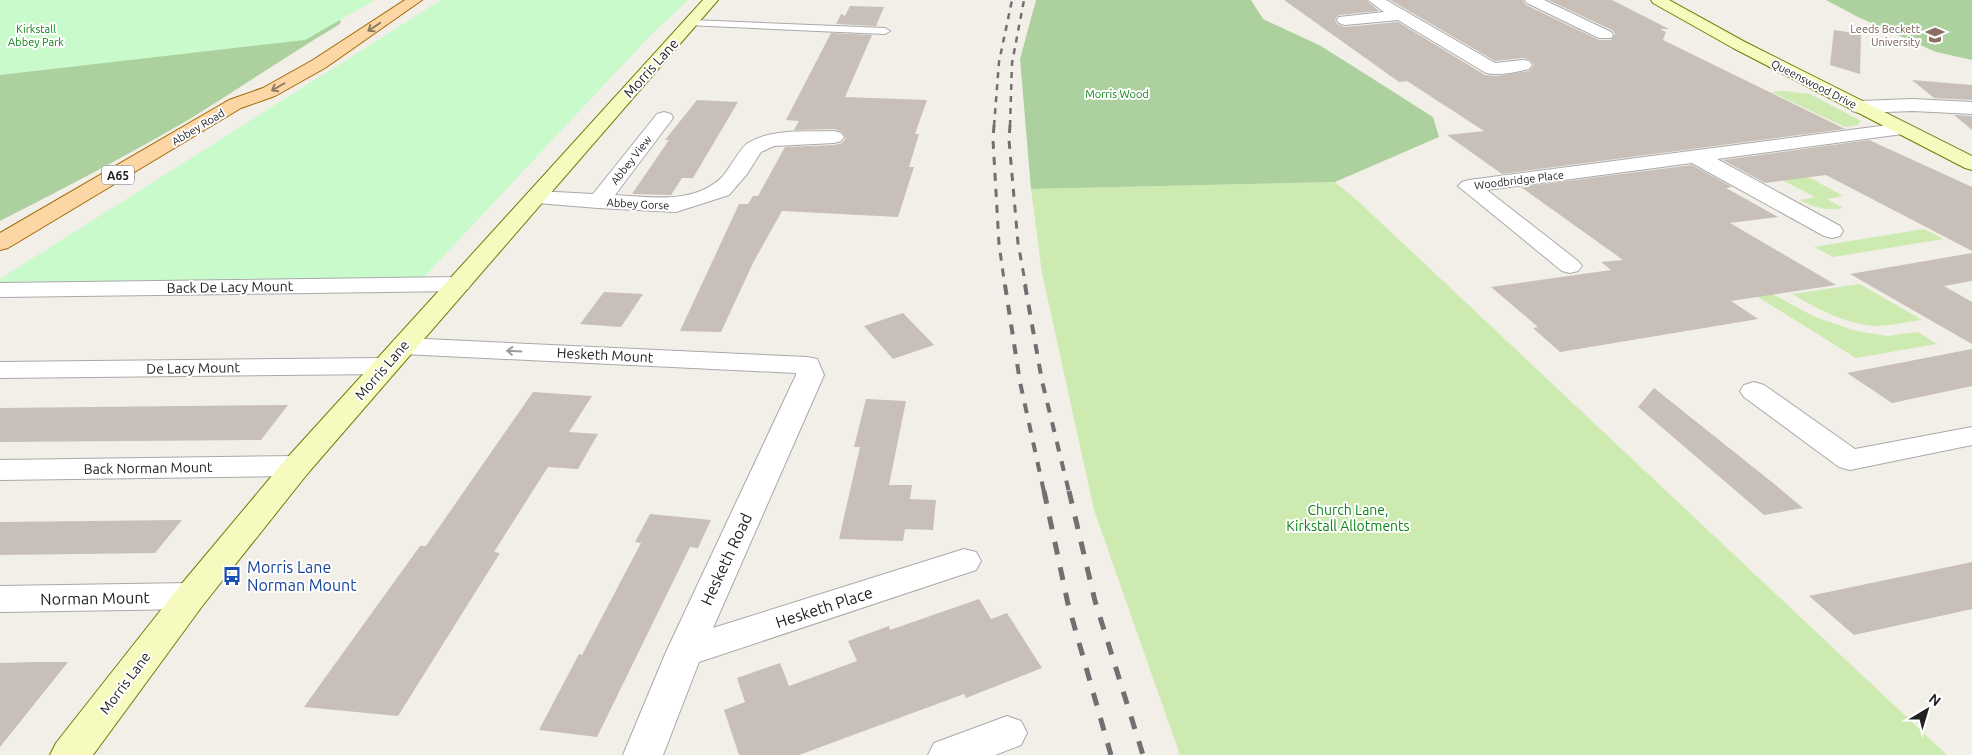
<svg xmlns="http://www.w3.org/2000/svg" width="1972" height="755" viewBox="0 0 1972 755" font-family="Ubuntu,sans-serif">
<rect width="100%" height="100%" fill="#f2efe9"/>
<g fill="#cdebb0">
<path d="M 1784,91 L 1810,94 L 1861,121 L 1858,125 L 1845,127 L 1771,92 Z"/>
<path d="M 1764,154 L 1844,196 L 1827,199 L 1843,208 C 1827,211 1815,208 1800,200 L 1815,197 L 1741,159 Z"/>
<path d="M 1335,182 L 1359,202 L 1947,755 L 1180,755 L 1094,510 L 1042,273 L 1031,189 Z"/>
<path d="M 1924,229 L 1944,239 L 1833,257 L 1814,247 Z"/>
<path d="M 1860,284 L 1922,320 C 1907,322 1890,326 1875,326 C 1846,324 1817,309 1792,294 Z"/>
<path d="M 1763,289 L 1815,317 L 1856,331 L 1887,336 L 1918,332 L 1937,344 L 1856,358 L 1748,291 Z"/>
</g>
<g fill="#add19e">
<path d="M 310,0 L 342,11 L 340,24 C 291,53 243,86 193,117 C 130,154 65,188 0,221 L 0,61 Z"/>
<path d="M 1036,0 L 1251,0 L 1263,19 L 1321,46 L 1433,117 L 1439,137 L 1335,182 L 1031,189 L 1020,59 Z"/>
<path d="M 1826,0 L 1972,0 L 1972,60 L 1936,52 L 1858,17 Z"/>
</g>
<g fill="#c8facc">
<path d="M 0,0 L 375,0 L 305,40 L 0,75 Z"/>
<path d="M 441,0 L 688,0 L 649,37 L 423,278 L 0,282 L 0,279 Z"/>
</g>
<g fill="#c7bfb8">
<path d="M 1284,0 L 1366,0 L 1379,11 L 1339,15 L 1335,19 L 1337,24 L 1345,27 L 1398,22 L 1485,75 L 1496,76 L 1529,71 L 1534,65 L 1530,60 L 1523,58 L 1495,61 L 1390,0 L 1523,0 L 1526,5 L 1599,40 L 1611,40 L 1615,34 L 1612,30 L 1548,0 L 1612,0 L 1669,29 L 1660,29 L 1666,32 L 1663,40 L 1845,129 L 1502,174 L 1447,135 L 1484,131 L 1407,81 L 1399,82 Z"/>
<path d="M 850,6 L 884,7 L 876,26 L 836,24 L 841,14 L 845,16 Z"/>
<path d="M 1834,30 L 1861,34 L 1860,74 L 1830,65 Z"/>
<path d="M 831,33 L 872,35 L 845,97 L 927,100 L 915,134 L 919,134 L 909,167 L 914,167 L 898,217 L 782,211 L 754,261 L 721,332 L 680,331 L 739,204 L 748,204 L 753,196 L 758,196 L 785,147 L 834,145 L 842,143 L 846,138 L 842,132 L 835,129 L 794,130 L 799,121 L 786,120 Z"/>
<path d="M 1912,80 L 1972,85 L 1972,100 L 1934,98 Z"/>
<path d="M 697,100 L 738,102 L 693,178 L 682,178 L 671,195 L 632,194 L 669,140 L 665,140 Z"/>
<path d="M 1954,115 L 1972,116 L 1972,130 Z"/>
<path d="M 1869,140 L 1972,187 L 1972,251 L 1826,175 L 1765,183 L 1723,160 Z"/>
<path d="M 1692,165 L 1732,187 L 1726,188 L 1778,217 L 1730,223 L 1836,285 L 1731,301 L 1758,319 L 1560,352 L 1533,328 L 1538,327 L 1491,287 L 1611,270 L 1601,262 L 1623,260 L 1521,187 Z"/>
<path d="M 1972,253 L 1972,281 L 1944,286 L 1972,302 L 1972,344 L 1850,274 Z"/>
<path d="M 604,292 L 643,294 L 621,327 L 580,324 Z"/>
<path d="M 903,313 L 934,345 L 893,359 L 864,326 Z"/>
<path d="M 1972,349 L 1972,386 L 1892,403 L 1847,373 Z"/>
<path d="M 1654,388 L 1773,483 L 1803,508 L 1764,515 L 1638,407 Z"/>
<path d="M 533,392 L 592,396 L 569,432 L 598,434 L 578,469 L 548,467 L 494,552 L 500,553 L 398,716 L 304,707 L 420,546 L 426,546 Z"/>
<path d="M 866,399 L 906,401 L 889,485 L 912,485 L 910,499 L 936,500 L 933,530 L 905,529 L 903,541 L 839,539 L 860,447 L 854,447 Z"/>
<path d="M 288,405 L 261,440 L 0,442 L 0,408 Z"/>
<path d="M 650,514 L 711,520 L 698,548 L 690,547 L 597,737 L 539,730 L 579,654 L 582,655 L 641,543 L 635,542 Z"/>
<path d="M 182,520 L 155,553 L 0,555 L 0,522 Z"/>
<path d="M 1972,562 L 1972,609 L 1854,635 L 1809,596 Z"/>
<path d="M 979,599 L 991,619 L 1007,613 L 1042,668 L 966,698 L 964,694 L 799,755 L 739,755 L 724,710 L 745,702 L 737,678 L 780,663 L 789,686 L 857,661 L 848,641 L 889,626 L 890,630 Z"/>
<path d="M 37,662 L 68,662 L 0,747 L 0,663 Z"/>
</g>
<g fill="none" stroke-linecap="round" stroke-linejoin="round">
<g stroke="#a9a9a9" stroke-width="2">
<path id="lane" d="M 691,20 L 885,28 L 890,31 L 885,34 L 687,25 L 687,21 Z"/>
</g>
<g stroke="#a9a9a9" stroke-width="2">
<g id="street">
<path d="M 1368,0 L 1386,0 L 1495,63 L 1523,60 L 1529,61 L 1532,65 L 1529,69 C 1516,72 1499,76 1486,73 L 1398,20 L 1345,25 L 1339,23 L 1337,20 L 1339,17 L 1384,12 Z"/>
<path d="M 1525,0 L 1544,0 L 1611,32 L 1613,35 L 1611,38 L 1599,38 L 1527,3 Z"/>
<path d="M 1913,99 L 1972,102 L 1972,114 L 1913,111 L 1859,113 L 1852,111 L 1850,107 L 1852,103 L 1859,101 Z"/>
<path d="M 664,112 L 671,114 L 673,118 L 615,195 C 651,197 695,205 723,176 C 730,168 741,147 748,143 C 772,128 807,132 834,131 L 841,133 L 844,137 L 841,141 L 834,143 L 774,146 L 761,152 L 747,174 L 729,195 L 676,212 L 598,208 L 537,203 L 529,202 L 526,197 L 529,192 L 537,191 L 593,194 L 657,114 Z"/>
<path d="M 1903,123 L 1910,125 L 1913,129 L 1910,133 L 1717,159 L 1840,226 L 1843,231 L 1840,236 L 1832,238 L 1824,236 L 1692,163 L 1487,190 L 1578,261 L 1582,266 L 1578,271 L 1570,273 L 1562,271 L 1458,186 L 1462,182 L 1469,180 Z"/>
<path d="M 459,277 L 468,279 L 471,284 L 468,289 L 459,291 L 0,297 L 0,283 Z"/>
<path d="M 403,338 L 807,357 L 817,359 L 824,375 L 713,628 L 964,549 L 976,552 L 981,561 L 976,570 L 699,662 L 663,755 L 623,755 L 666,652 L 796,375 L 796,373 L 403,354 L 394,352 L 390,346 L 394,340 Z"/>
<path d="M 385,358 L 395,360 L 399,366 L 395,372 L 385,374 L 0,378 L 0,362 Z"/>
<path d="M 1754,382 L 1764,385 L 1855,449 L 1972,427 L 1972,445 L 1850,470 L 1839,467 L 1744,397 L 1740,391 L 1744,385 Z"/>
<path d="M 297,456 L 308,459 L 312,466 L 308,473 L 297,476 L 0,480 L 0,460 Z"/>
<path d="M 191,583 L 203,587 L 208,596 L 203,605 L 191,609 L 0,612 L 0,586 Z"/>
<path d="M 1007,716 L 1021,721 L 1027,733 L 1021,745 L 995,755 L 928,755 L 934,743 Z"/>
</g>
</g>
<g stroke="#707d05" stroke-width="2">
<g id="secondary">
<path d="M 703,0 L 718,0 L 308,473 L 203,605 L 93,755 L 50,755 L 56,743 L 179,587 L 286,459 Z"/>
<path d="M 1651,0 L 1669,0 L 1745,42 L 1972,156 L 1972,170 L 1965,168 L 1733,48 L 1653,3 Z"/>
</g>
</g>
<g stroke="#a06b00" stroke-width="2">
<path id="primary" d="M 405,0 L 422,0 L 325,68 L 275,96 L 241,108 L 8,248 L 0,250 L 0,233 L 229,100 L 263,88 L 313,60 Z"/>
</g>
<use href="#lane" fill="#fff" fill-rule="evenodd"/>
<use href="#street" fill="#fff" fill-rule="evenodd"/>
<use href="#secondary" fill="#f7fabf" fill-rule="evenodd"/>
<use href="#primary" fill="#fcd6a4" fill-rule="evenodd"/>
<g stroke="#707070" stroke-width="2.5" stroke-dasharray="6 6" stroke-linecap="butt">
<path d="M 994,126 L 999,62 L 1012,0"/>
<path d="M 1010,126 L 1012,63 L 1024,0"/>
</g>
<g stroke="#707070" stroke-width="3" stroke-dasharray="8 8" stroke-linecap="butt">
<path d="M 994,125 L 993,140 L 999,244 L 1005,287"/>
<path d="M 1010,125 L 1009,140 L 1018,243 L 1026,287"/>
</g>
<g stroke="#707070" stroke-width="4" stroke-dasharray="10 10" stroke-linecap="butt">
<path d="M 1005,285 L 1020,382 L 1044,492"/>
<path d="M 1025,285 L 1042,381 L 1069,492"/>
</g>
<g stroke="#707070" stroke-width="5" stroke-dasharray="13 13" stroke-linecap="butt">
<path d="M 1044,491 L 1068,604 L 1111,755"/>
<path d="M 1069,491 L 1095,601 L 1143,755"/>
</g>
</g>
<defs><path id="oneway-shaft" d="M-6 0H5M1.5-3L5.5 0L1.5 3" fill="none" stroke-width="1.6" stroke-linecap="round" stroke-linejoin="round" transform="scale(1.25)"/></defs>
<g stroke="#8f7c63">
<use href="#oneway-shaft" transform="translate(374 27) rotate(146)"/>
<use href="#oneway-shaft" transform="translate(278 87) rotate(150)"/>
</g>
<use stroke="#9c9c9c" href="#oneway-shaft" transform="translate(514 351) rotate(-177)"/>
<defs>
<g id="university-bare" transform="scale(1.5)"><path d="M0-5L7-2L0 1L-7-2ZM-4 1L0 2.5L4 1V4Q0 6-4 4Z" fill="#8d6e63" stroke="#fff" stroke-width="2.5" paint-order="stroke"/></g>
<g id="bus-bare" transform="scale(1.5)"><path d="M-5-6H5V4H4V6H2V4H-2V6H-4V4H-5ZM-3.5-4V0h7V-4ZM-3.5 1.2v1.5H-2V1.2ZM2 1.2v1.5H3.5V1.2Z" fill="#1a4fb4" stroke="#fff" stroke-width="2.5" paint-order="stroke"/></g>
</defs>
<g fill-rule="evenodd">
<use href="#university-bare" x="1935" y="35"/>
<use href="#bus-bare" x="232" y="576"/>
</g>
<g text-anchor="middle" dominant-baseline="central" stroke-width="4" stroke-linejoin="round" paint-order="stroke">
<g font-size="11" fill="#0c8416" stroke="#fff">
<text x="36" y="29">Kirkstall<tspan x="36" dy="13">Abbey Park</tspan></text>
<text x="1117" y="94">Morris Wood</text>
</g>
<g font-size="11" fill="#785e54" stroke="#fff" text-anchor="end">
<text x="1920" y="29">Leeds Beckett<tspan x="1920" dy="13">University</tspan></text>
</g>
<g font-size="11" fill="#222" stroke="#fff">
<text transform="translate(1814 84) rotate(27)">Queenswood Drive</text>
<text transform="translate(198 127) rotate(-31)">Abbey Road</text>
<text transform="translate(631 160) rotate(-52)">Abbey View</text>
<text transform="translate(1519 180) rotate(-7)">Woodbridge Place</text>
<text transform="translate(638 204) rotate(3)">Abbey Gorse</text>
</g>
<rect fill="#fff" stroke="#646464" stroke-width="1" x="102" y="165.5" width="32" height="19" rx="4"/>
<g font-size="12" font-weight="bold" fill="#222">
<text x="118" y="175">A65</text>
</g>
<g font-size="14" fill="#222" stroke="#fff">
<text transform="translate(651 68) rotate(-48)">Morris Lane</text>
<text transform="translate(230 287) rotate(-1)">Back De Lacy Mount</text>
<text transform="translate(605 355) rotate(3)">Hesketh Mount</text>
<text transform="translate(193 368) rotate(-1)">De Lacy Mount</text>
<text transform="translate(382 370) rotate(-49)">Morris Lane</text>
<text transform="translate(148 468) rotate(-1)">Back Norman Mount</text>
<text transform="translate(125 683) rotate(-53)">Morris Lane</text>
</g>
<g font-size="14" fill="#0c8416" stroke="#fff">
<text x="1348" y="510">Church Lane,<tspan x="1348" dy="16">Kirkstall Allotments</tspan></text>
</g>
<g font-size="16" fill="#222" stroke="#fff">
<text transform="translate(726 559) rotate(-65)">Hesketh Road</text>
<text transform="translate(95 598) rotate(-1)">Norman Mount</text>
<text transform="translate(824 607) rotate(-18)">Hesketh Place</text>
</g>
<g font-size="16" fill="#164399" stroke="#fff" text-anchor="start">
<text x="247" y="567">Morris Lane<tspan x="247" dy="18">Norman Mount</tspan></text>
</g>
</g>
<g transform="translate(1927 710) rotate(38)" stroke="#ffffff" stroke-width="4" paint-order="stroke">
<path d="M0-4L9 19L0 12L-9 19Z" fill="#222222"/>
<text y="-8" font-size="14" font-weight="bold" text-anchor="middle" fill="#222222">N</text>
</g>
</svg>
